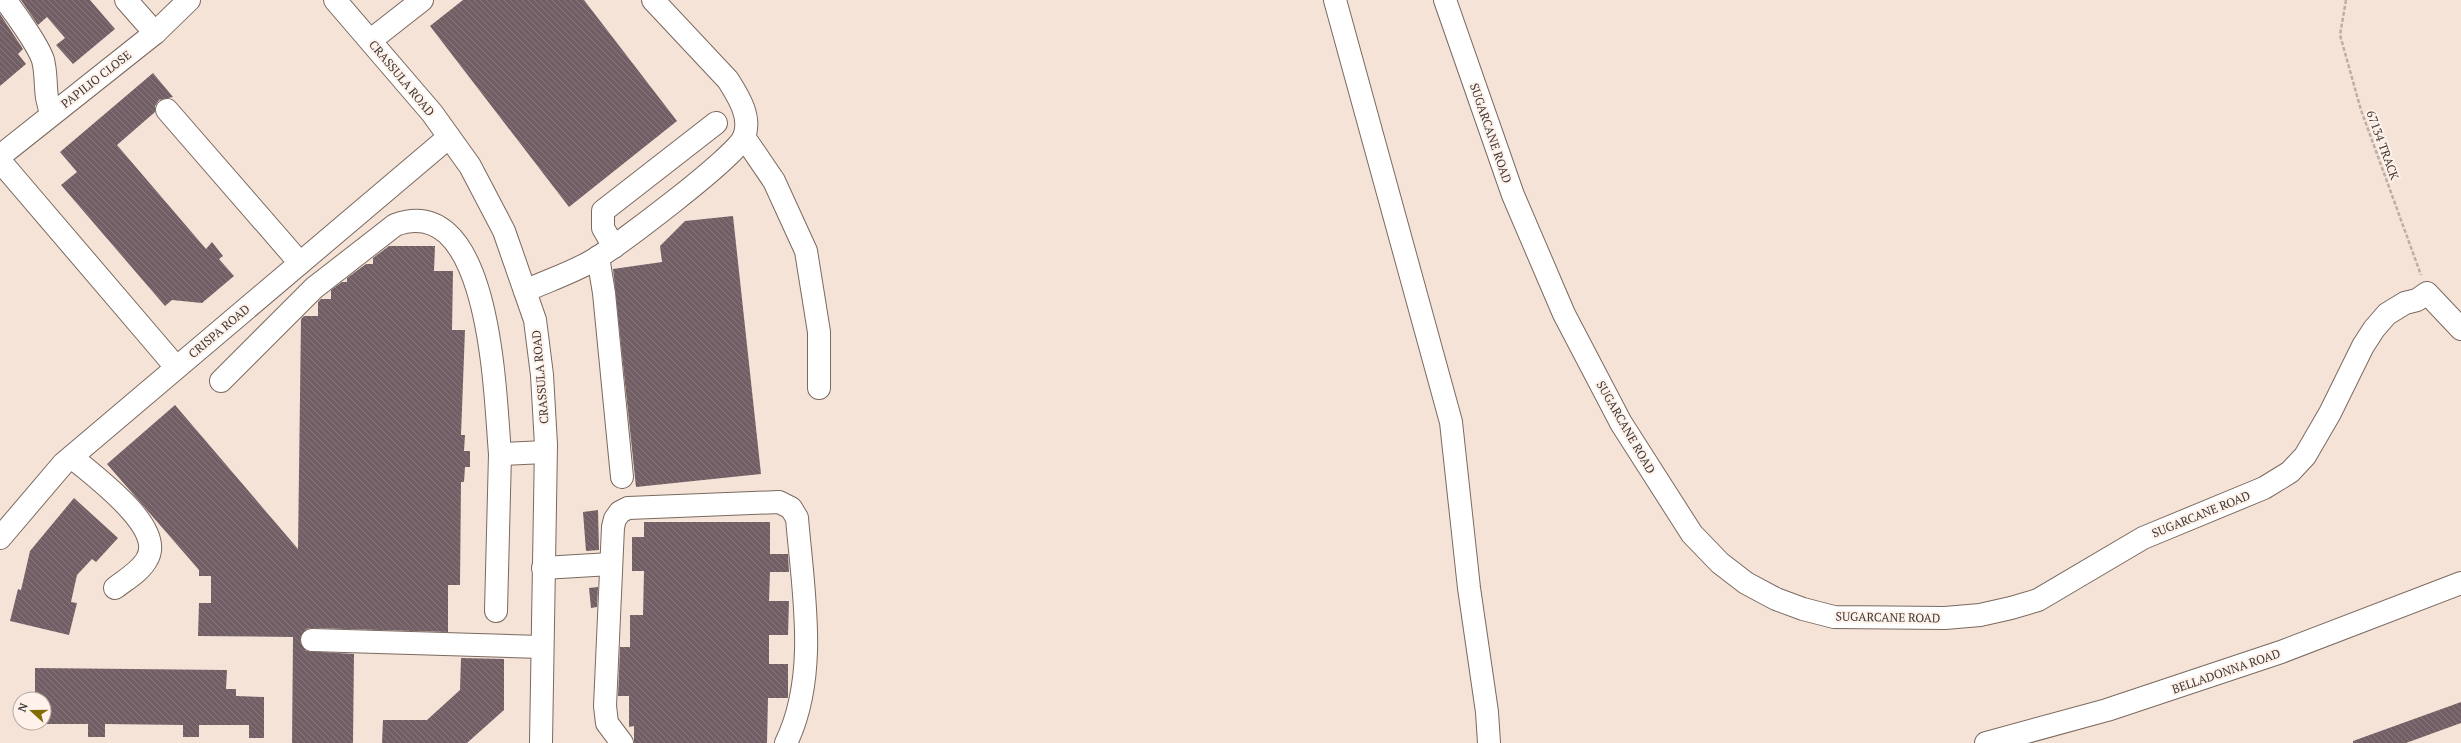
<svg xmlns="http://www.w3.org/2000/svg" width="2461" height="743" viewBox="0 0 2461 743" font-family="'PT Serif',serif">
<defs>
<pattern id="building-back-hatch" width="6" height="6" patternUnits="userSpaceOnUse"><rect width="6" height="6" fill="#715f65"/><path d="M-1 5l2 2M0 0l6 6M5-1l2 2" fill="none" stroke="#86787c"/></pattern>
</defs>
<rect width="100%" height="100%" fill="#f6e3d8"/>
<g fill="url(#building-back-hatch)">
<path d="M 21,0 L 90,0 L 115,29 L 73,64 L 56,45 L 65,38 L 47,17 L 38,25 Z"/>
<path d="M 463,0 L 584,0 L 677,121 L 569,207 L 430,26 Z"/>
<path d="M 0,14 L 23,49 L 18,54 L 26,64 L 0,86 Z"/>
<path d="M 153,73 L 173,97 L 159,100 L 155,106 L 155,112 L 117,145 L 206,249 L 212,242 L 223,256 L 219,259 L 234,276 L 202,303 L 172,300 L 165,306 L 61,185 L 77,172 L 60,152 Z"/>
<path d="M 733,216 L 761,474 L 636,487 L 613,269 L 662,262 L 660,246 L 685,221 Z"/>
<path d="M 389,246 L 435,246 L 434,271 L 453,271 L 452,330 L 465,330 L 461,435 L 465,435 L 464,451 L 470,451 L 470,467 L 465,467 L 464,482 L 461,482 L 460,585 L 448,585 L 448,632 L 312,628 L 306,629 L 300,640 L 306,651 L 354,654 L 353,743 L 292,743 L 293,637 L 198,636 L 199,603 L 211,603 L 211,576 L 199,576 L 199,570 L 107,464 L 175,405 L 298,549 L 301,319 L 304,316 L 318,316 L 318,302 L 321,299 L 331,299 L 331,290 L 342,282 L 347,282 L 347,278 L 366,264 L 373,264 L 373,258 Z"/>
<path d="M 74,498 L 118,538 L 96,562 L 92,559 L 77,575 L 71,602 L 77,603 L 69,635 L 10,621 L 18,589 L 21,590 L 30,551 Z"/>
<path d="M 598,510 L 599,550 L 586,551 L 583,512 Z"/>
<path d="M 644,522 L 770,522 L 770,554 L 788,554 L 789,572 L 770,572 L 769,601 L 789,601 L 788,635 L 769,635 L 769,664 L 788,664 L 788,698 L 768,698 L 767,743 L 634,743 L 634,726 L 629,727 L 629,696 L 618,696 L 620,647 L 630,647 L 630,615 L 643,615 L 644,571 L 632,571 L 632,537 L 644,537 Z"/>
<path d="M 598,587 L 597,607 L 591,608 L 589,588 Z"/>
<path d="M 461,658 L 504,659 L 504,710 L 467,743 L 382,743 L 383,720 L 427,720 L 460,690 Z"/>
<path d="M 35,668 L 227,670 L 226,689 L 236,689 L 236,696 L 264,697 L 264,738 L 249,738 L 249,725 L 199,725 L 199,737 L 183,737 L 183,725 L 105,724 L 105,737 L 88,737 L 88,724 L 34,724 L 44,723 L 44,699 L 35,699 Z"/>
<path d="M 2461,702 L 2461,723 L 2406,743 L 2353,743 L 2353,741 Z"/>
</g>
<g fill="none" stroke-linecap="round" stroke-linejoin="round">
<g stroke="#7a695f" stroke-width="24">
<g id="minor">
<path d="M 5,0 C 15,13 38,45 43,60 C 48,80 43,95 52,114"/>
<path d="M 126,0 L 155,33"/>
<path d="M 335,0 L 432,113 L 470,166 L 504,231 L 535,320 L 542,375 L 546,445 L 541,743"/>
<path d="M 1335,0 L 1451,422 L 1469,588 L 1487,712 L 1489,743"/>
<path d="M 1445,0 L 1513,195 L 1564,314 L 1621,423 L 1692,534 L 1720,563 L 1746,583 L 1776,599 L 1803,609 L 1834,617 L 1945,618 L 1980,615 L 2011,608 L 2038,600 L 2143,538 L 2264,488 L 2290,472 L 2305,456 L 2330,413 L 2363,346 L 2374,329 L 2387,314 L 2405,303 L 2417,300 L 2427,293 L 2461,329"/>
<path d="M 371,40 L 422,0"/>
<path d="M 167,110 L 300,263"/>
<path d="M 744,137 L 774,181 L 806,251 L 819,332 L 819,388"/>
<path d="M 0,156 L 155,33 L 189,0"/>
<path d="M 0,161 L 176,367"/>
<path d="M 614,247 L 603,228 L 603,211 L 716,123"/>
<path d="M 598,257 L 604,293 L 622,477"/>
<path d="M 525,291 C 547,281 571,273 592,261 C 616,247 736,157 744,137 C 752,117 738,96 728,80 L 653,0"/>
<path d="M 221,381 L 314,288 L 395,225 C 492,189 495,399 500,454 L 545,452"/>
<path d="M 72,457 C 93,476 166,527 147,559 C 141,571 125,580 115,588"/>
<path d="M 0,538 L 63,464 L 449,137"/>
<path d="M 543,568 L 611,564"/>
<path d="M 496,611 L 500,454"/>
<path d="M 312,640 L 541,647"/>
<path d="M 622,743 L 607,723 L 605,706 L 613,527 L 615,519 L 620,512 L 628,508 L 779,502 L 791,508 L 797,518 C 803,591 819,675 786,743"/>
<path d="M 1986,743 L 2107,710 L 2281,652 L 2461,583"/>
</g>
</g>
<path stroke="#beaea6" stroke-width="2.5" stroke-dasharray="4 2" stroke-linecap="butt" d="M 2346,0 L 2340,35 L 2361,110 L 2421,275"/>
<use href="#minor" stroke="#fff" stroke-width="22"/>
</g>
<g text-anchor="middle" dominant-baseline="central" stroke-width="4" stroke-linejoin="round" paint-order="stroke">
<g font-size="12" fill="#3f3733" stroke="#fef2eb">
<text transform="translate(402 78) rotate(50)">CRASSULA ROAD</text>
<text transform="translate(96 79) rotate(-38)">PAPILIO CLOSE</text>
<text transform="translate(1491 133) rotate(71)">SUGARCANE ROAD</text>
<text transform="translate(2383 145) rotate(70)">67134 TRACK</text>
<text transform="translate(219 331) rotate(-40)">CRISPA ROAD</text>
<text transform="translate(540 377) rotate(-95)">CRASSULA ROAD</text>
<text transform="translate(1626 427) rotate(60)">SUGARCANE ROAD</text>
<text transform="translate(2201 514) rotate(-22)">SUGARCANE ROAD</text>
<text transform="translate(1888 617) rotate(1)">SUGARCANE ROAD</text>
<text transform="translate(2226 671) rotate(-19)">BELLADONNA ROAD</text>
</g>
</g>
<g transform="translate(32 711) rotate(291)"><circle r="19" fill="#fef2eb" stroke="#b2a7a1"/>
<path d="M0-3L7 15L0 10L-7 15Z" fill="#816c06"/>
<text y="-6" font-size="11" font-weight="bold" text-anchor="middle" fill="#3f3733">N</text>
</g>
</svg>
